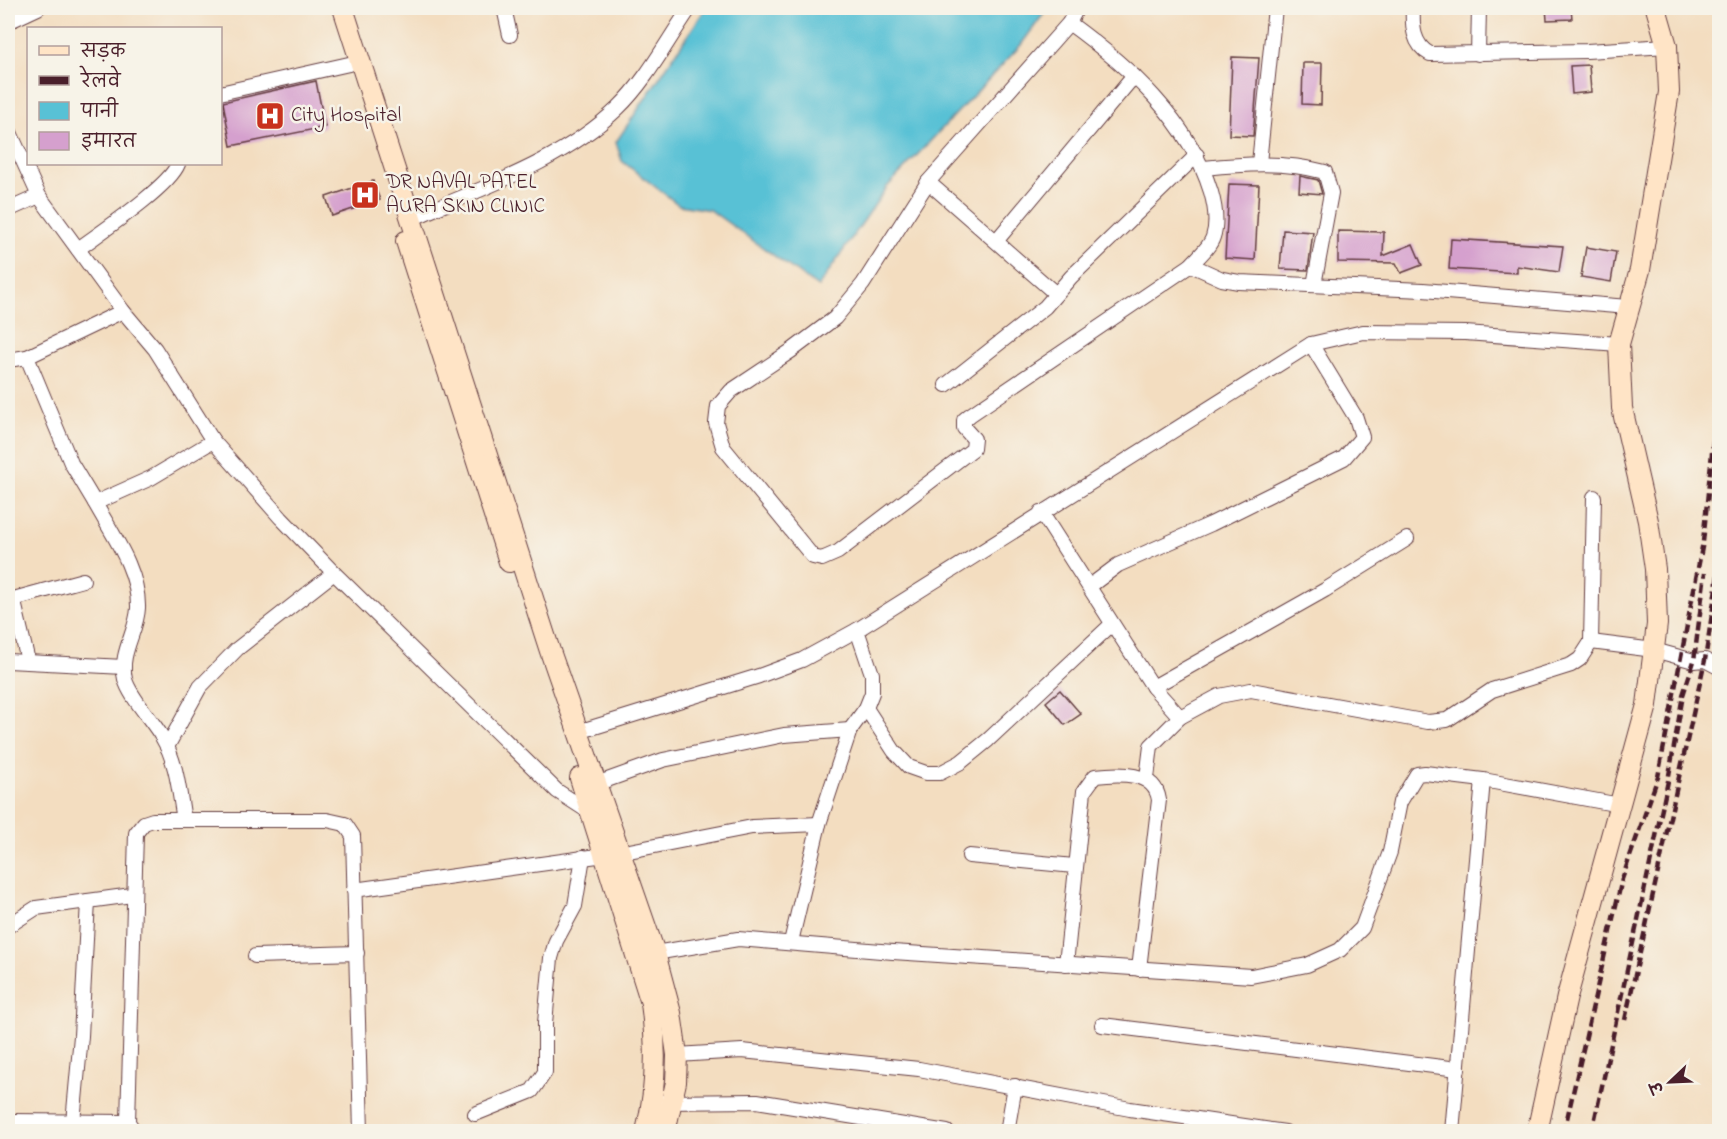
<svg xmlns="http://www.w3.org/2000/svg" width="1727" height="1139" viewBox="0 0 1727 1139" font-family="'Indie Flower','Playpen Sans Deva',sans-serif">
<rect width="100%" height="100%" fill="#f7f3e8"/>
<filter id="ink" filterUnits="userSpaceOnUse"><feTurbulence type="fractalNoise" baseFrequency=".0167" numOctaves="2"/><feDisplacementMap in="SourceGraphic" scale="12" xChannelSelector="R" yChannelSelector="G"/><feConvolveMatrix kernelMatrix="1 2 1 2 8 2 1 2 1" color-interpolation-filters="sRGB"/></filter>
<filter id="wash" filterUnits="userSpaceOnUse"><feTurbulence type="fractalNoise" baseFrequency=".008" numOctaves="4" result="noise"/><feDisplacementMap in="SourceGraphic" scale="24" xChannelSelector="R" yChannelSelector="G"/><feGaussianBlur stdDeviation="1.35" result="paint"/><feColorMatrix in="noise" values="0 0 0 0 0 0 0 0 0 0 0 0 0 0 0 0 0 1.4 0 .05"/><feComposite in="paint" operator="in"/></filter>
<g filter="url(#wash)">
<rect width="100%" height="100%" fill="#f3ddc0"/>
<path fill="#58c1d5" stroke="#517080" stroke-width="1.5" d="M 706,8 L 1048,8 L 1020,46 L 887,187 L 818,287 L 710,210 L 679,205 L 622,161 L 616,142 Z"/>
<g id="blocks">
<g fill="#d5a0ce">
<path d="M 1546,8 L 1571,8 L 1572,19 L 1547,20 Z"/>
<path d="M 1232,57 L 1259,58 L 1253,136 L 1229,135 Z"/>
<path d="M 1303,63 L 1322,63 L 1321,105 L 1302,104 Z"/>
<path d="M 1589,65 L 1591,92 L 1572,94 L 1570,66 Z"/>
<path d="M 316,81 L 325,127 L 231,146 L 223,102 Z"/>
<path d="M 1300,176 L 1318,180 L 1322,194 L 1299,192 Z"/>
<path d="M 373,181 L 380,200 L 332,216 L 326,197 Z"/>
<path d="M 1229,184 L 1259,185 L 1255,260 L 1225,258 Z"/>
<path d="M 1283,230 L 1313,232 L 1308,270 L 1280,269 Z"/>
<path d="M 1338,231 L 1384,232 L 1383,256 L 1413,244 L 1422,265 L 1401,273 L 1396,263 L 1338,262 Z"/>
<path d="M 1451,239 L 1563,246 L 1559,272 L 1517,266 L 1517,273 L 1449,269 Z"/>
<path d="M 1586,247 L 1616,252 L 1611,282 L 1581,277 Z"/>
<path d="M 1060,690 L 1081,714 L 1065,725 L 1046,702 Z"/>
</g>
</g>
</g>
<g filter="url(#ink)">
<use href="#blocks" fill-opacity="0" stroke="#633c41" stroke-width="1.5"/>
<g fill="none" stroke-linecap="round" stroke-linejoin="round">
<g stroke="#633c41" stroke-width="16">
<g id="street">
<path d="M 504,8 L 510,35"/>
<path d="M 1077,8 L 1069,23 L 928,182 L 863,284 L 835,318 L 791,351 L 731,391 L 718,406 L 716,423 L 723,447 L 813,557 L 822,559 L 838,552 L 973,449 L 974,439 L 964,428 L 964,420 L 970,415 L 1191,265 L 1222,279 L 1239,282 L 1423,290 L 1628,307"/>
<path d="M 1413,8 C 1412,26 1413,45 1430,54 L 1587,51 L 1667,46"/>
<path d="M 8,22 L 38,8"/>
<path d="M 1069,23 C 1128,66 1189,120 1211,192 C 1215,206 1218,222 1213,237 C 1210,247 1198,257 1191,265"/>
<path d="M 1478,54 L 1479,8"/>
<path d="M 220,93 L 349,64"/>
<path d="M 8,128 L 39,196 L 123,311 L 155,349 L 213,441 L 281,518 L 334,573 L 557,791 L 591,813"/>
<path d="M 1259,163 L 1275,8"/>
<path d="M 1204,168 C 1244,164 1285,161 1325,172 L 1331,193 L 1314,285"/>
<path d="M 928,182 L 1056,294"/>
<path d="M 8,210 L 39,196"/>
<path d="M 413,218 C 482,188 563,161 618,108 C 647,80 667,41 690,8"/>
<path d="M 997,240 L 1134,76"/>
<path d="M 78,249 C 101,232 169,187 178,164"/>
<path d="M 27,357 L 71,463 L 95,503 L 151,478 L 213,441"/>
<path d="M 8,360 L 27,357 L 123,311"/>
<path d="M 946,385 L 1045,307 L 1071,277 L 1197,155"/>
<path d="M 95,503 C 112,534 139,570 138,608 C 137,632 119,653 125,679 C 129,696 153,721 162,737 C 177,762 179,791 184,820"/>
<path d="M 1041,512 L 1153,687 L 1325,590 L 1407,539"/>
<path d="M 1090,586 L 1118,565 L 1211,524 L 1344,458 L 1362,437 L 1356,418 L 1311,344"/>
<path d="M 1591,642 L 1654,650 L 1694,661 L 1705,660 L 1720,668"/>
<path d="M 8,661 L 124,667"/>
<path d="M 28,661 L 14,602 L 17,598 L 83,580"/>
<path d="M 1153,687 L 1180,717 L 1219,696 L 1251,690 L 1428,722 L 1447,720 L 1492,690 L 1571,665 L 1580,659 L 1591,642 L 1594,497"/>
<path d="M 866,708 L 894,751 L 909,767 L 926,773 L 940,773 L 961,762 L 988,740 L 1112,624"/>
<path d="M 578,732 L 759,676 L 802,660 L 857,630 L 1311,344 L 1363,332 L 1465,333 L 1619,344"/>
<path d="M 167,747 L 200,687 L 237,649 L 334,573"/>
<path d="M 1147,778 L 1151,746 L 1180,717"/>
<path d="M 596,784 L 663,760 L 784,735 L 850,730"/>
<path d="M 969,856 L 1074,866"/>
<path d="M 354,890 L 619,853 L 752,827 L 819,824"/>
<path d="M 8,926 L 36,908 L 132,895"/>
<path d="M 791,942 L 819,824 L 850,730 L 866,708 L 872,693 L 872,674 L 857,630"/>
<path d="M 655,953 L 738,939 L 893,952 L 1251,976 L 1307,965 L 1340,950 L 1362,928 L 1390,852 L 1400,802 L 1417,774 L 1425,773 L 1483,780 L 1620,805"/>
<path d="M 255,956 L 357,953"/>
<path d="M 1066,964 L 1084,791 L 1095,776 C 1119,773 1155,771 1159,800 L 1139,969"/>
<path d="M 1102,1025 L 1458,1069"/>
<path d="M 677,1055 L 742,1051 L 919,1069 L 1130,1109 L 1285,1132"/>
<path d="M 663,1102 L 757,1101 L 947,1132"/>
<path d="M 475,1114 L 532,1091 L 545,1072 L 545,1023 L 551,958 L 556,941 L 575,906 L 583,857"/>
<path d="M 8,1121 L 128,1122"/>
<path d="M 73,1122 L 81,1036 L 88,901"/>
<path d="M 135,1132 L 128,1122 L 136,833 L 144,823 L 153,820 L 327,820 L 345,824 L 353,836 L 361,1132"/>
<path d="M 1007,1132 L 1015,1086"/>
<path d="M 1452,1132 L 1483,780"/>
</g>
</g>
<g stroke="#633c41" stroke-width="22">
<g id="secondary">
<path d="M 343,8 L 550,651 L 655,953 L 671,1013 L 677,1055 L 676,1082 L 665,1132"/>
<path d="M 406,241 L 509,562"/>
<path d="M 580,778 L 651,1003 C 657,1047 657,1088 646,1132"/>
<path d="M 1537,1132 L 1567,997 L 1647,705 L 1657,624 L 1655,569 L 1648,521 L 1622,408 L 1619,344 L 1640,270 L 1669,92 L 1667,46 L 1656,8"/>
</g>
</g>
<use href="#street" stroke="#fff" stroke-width="14"/>
<use href="#secondary" stroke="#ffe4c6" stroke-width="20"/>
<g stroke="#4a1f2b" stroke-width="4.5" stroke-dasharray="9 4.5" stroke-linecap="butt">
<path d="M 1718,8 L 1720,23"/>
<path d="M 1625,1020 L 1705,660 L 1720,562"/>
<path d="M 1564,1132 L 1622,879 L 1658,777 L 1703,542 L 1720,373"/>
<path d="M 1592,1132 L 1668,781 L 1683,695 L 1694,661 L 1705,573"/>
</g>
</g>
</g>
<defs>
<g id="hospital-square" transform="scale(1.5)"><rect x="-9" y="-9" width="18" height="18" rx="4" fill="#c8321e" stroke="#f7f3e8"/><path d="M-5-5h3v3.5h4V-5h3V5h-3V1.5h-4V5h-3Z" fill="#fff"/></g>
</defs>
<g fill-rule="evenodd">
<use href="#hospital-square" x="270" y="116"/>
<use href="#hospital-square" x="365" y="195"/>
</g>
<g text-anchor="middle" dominant-baseline="central" stroke-width="5" stroke-linejoin="round" paint-order="stroke">
<g font-size="21" fill="#4a1f2b" stroke="#f7f3e8" text-anchor="start">
<text x="291" y="116">City Hospital</text>
<text x="386" y="183">DR NAVAL PATEL<tspan x="386" dy="24">AURA SKIN CLINIC</tspan></text>
</g>
</g>
<rect width="1727" height="1139" fill="none" stroke="#f7f3e8" stroke-width="30"/>
<rect x="27" y="27" width="195" height="138" fill="#f7f3e8" stroke="#b29e9c" stroke-width="1.5"/>
<rect x="39" y="46" width="30" height="9" fill="#ffe4c6" stroke="#b29e9c" stroke-width="1.5"/>
<text x="81" y="57" font-size="18" fill="#4a1f2b">सड़क</text>
<rect x="39" y="76" width="30" height="9" fill="#4a1f2b" stroke="#b29e9c" stroke-width="1.5"/>
<text x="81" y="87" font-size="18" fill="#4a1f2b">रेलवे</text>
<rect x="39" y="102" width="30" height="18" fill="#58c1d5" stroke="#b29e9c" stroke-width="1.5"/>
<text x="81" y="117" font-size="18" fill="#4a1f2b">पानी</text>
<rect x="39" y="132" width="30" height="18" fill="#d5a0ce" stroke="#b29e9c" stroke-width="1.5"/>
<text x="81" y="147" font-size="18" fill="#4a1f2b">इमारत</text>
<g transform="translate(1670 1082) rotate(247)" stroke="#f7f3e8" stroke-width="4.5" paint-order="stroke">
<path d="M0-4.5L10 22L0 15L-10 22Z" fill="#4a1f2b"/>
<text y="-9" font-size="16" font-weight="bold" text-anchor="middle" fill="#4a1f2b">उ</text>
</g>
</svg>
